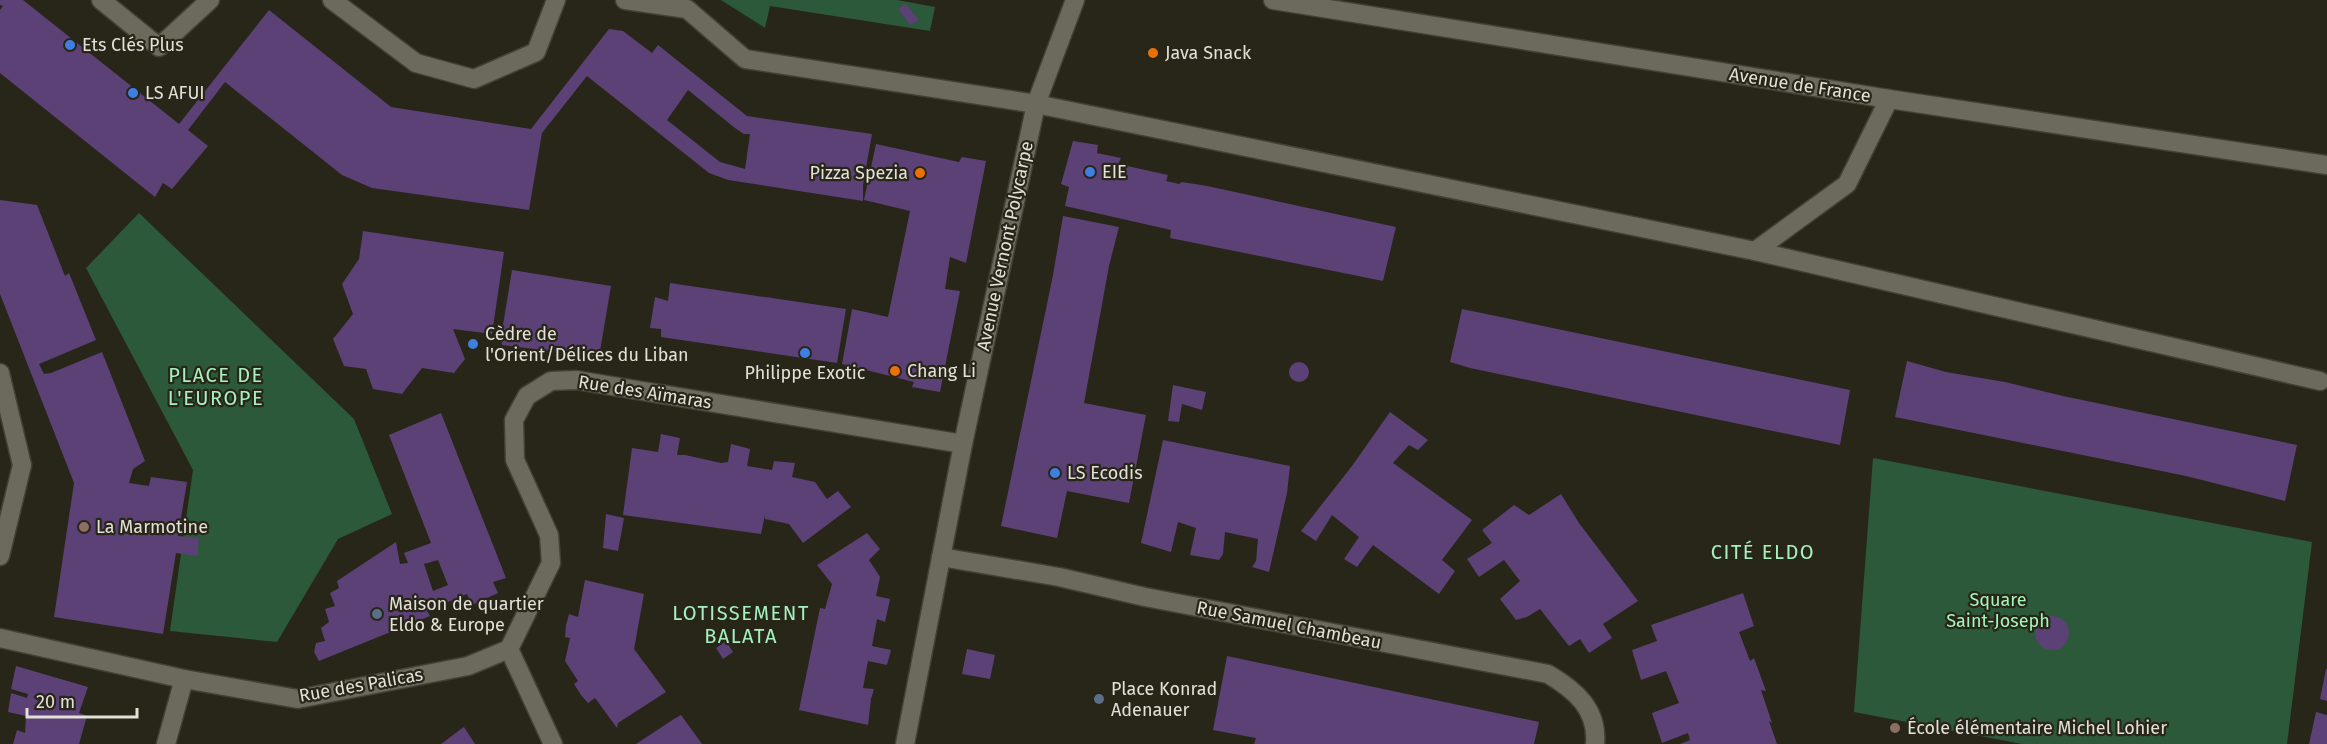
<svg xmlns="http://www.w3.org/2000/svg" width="2327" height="744" viewBox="0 0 2327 744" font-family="'Fira Sans',sans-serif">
<rect width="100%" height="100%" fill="#282619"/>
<g fill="#2b593a">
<path d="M 721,0 L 897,0 L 935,7 L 930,31 L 770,6 L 765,28 Z"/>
<path d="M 139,213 L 354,419 L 392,514 L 338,539 L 277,642 L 170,631 L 193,470 L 86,268 Z"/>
<path d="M 1873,458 L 2312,542 L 2287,744 L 2022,744 L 1854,712 Z"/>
</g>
<g fill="#5b4175" fill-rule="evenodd">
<path d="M 0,0 L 23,0 L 179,124 L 269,10 L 391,107 L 531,129 L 609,29 L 623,31 L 652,53 L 658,45 L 747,116 L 872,134 L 863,185 L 863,201 L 728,180 L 709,173 L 587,76 L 542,133 L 529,210 L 372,188 L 342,175 L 225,82 L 188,130 L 208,146 L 172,189 L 163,183 L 155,197 L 0,73 L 0,10 L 3,6 L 0,5 ZM 688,90 L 735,128 L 744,134 L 750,134 L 745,169 L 720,162 L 667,120 Z"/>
<path d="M 906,4 L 919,20 L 910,25 L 898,9 Z"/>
<path d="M 1073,141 L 1098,145 L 1097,153 L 1121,158 L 1118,164 L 1168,175 L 1166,181 L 1179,184 L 1182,182 L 1207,186 L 1396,227 L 1383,281 L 1170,238 L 1171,230 L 1065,206 L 1069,187 L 1061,184 Z"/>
<path d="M 876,144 L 959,162 L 962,157 L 986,161 L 966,263 L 950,257 L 945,289 L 960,291 L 940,392 L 912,387 L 914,382 L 842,364 L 852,309 L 888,317 L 910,211 L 864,200 Z"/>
<path d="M 0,200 L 37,205 L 65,276 L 69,273 L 96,340 L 39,364 L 44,374 L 51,373 L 102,352 L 145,461 L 133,469 L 129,483 L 149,486 L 151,477 L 187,482 L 178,536 L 199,538 L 197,556 L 176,553 L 163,634 L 54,617 L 74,483 L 0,294 Z"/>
<path d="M 1063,216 L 1119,227 L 1109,266 L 1084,403 L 1146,415 L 1129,503 L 1067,491 L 1057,538 L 1001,526 L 1053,275 Z"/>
<path d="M 363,231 L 504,252 L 492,334 L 453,329 L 465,359 L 454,373 L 422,368 L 402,394 L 373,389 L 366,369 L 344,366 L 333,339 L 353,314 L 342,284 L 359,259 Z"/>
<path d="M 512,270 L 611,286 L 599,357 L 502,345 L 501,337 Z"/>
<path d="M 670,283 L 846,309 L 837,363 L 661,337 L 661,329 L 650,328 L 655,297 L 668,301 Z"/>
<path d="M 1462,309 L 1850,390 L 1840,445 L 1470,368 L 1450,362 Z"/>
<path d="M 1907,361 L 1946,372 L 2005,382 L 2063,396 L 2297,445 L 2285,501 L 2186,476 L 1895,417 Z"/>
<circle cx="1299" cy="372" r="10"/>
<path d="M 1173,385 L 1206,392 L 1202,410 L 1182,404 L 1179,422 L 1168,421 Z"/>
<path d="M 1390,412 L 1428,440 L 1418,450 L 1409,445 L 1393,463 L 1472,520 L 1442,560 L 1455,571 L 1439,594 L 1373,545 L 1357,567 L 1344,559 L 1359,537 L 1332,515 L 1316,541 L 1301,531 L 1352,466 Z"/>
<path d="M 441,413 L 506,578 L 493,582 L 498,593 L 472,605 L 467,594 L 427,611 L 430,616 L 319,661 L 314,652 L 316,643 L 325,641 L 321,628 L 329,622 L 325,609 L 335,606 L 330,593 L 339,588 L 337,581 L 396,542 L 400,564 L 408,563 L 404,553 L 431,543 L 389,435 ZM 438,560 L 448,585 L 433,591 L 424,564 Z"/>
<path d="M 661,434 L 680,438 L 677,455 L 685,455 L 721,463 L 728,462 L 731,444 L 750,449 L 747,466 L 772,470 L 774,461 L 795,463 L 792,477 L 815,482 L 827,499 L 838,491 L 851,507 L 803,543 L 789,524 L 765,519 L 765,515 L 761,534 L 623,515 L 632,448 L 658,452 Z"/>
<path d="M 1163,440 L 1290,466 L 1287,493 L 1269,572 L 1252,567 L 1256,561 L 1258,539 L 1225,532 L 1223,554 L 1219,560 L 1190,555 L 1196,528 L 1178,522 L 1171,552 L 1141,543 Z"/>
<path d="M 1561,494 L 1579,523 L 1638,601 L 1603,624 L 1612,638 L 1589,653 L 1580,639 L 1569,646 L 1540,609 L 1527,617 L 1516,620 L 1500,599 L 1520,581 L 1504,560 L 1479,577 L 1467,559 L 1492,543 L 1482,530 L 1514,505 L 1529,515 Z"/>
<path d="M 606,514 L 624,518 L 618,551 L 603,548 Z"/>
<path d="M 867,533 L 880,549 L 869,560 L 880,577 L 876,596 L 890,599 L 885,622 L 877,619 L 872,646 L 891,650 L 887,665 L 868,661 L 863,688 L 874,689 L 871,699 L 868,725 L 799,710 L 820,608 L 825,609 L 832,584 L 817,565 Z"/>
<path d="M 585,580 L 644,594 L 634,649 L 666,692 L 618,723 L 617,728 L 595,698 L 588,703 L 581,695 L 574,684 L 578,681 L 565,661 L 570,638 L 565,637 L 566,625 L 569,614 L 578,617 Z"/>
<path d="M 1743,593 L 1754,626 L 1739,632 L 1750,661 L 1754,658 L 1766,691 L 1761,690 L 1772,723 L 1769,721 L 1777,744 L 1680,744 L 1690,740 L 1688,733 L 1662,743 L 1652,713 L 1679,703 L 1666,671 L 1641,680 L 1632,650 L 1657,641 L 1651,625 Z"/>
<circle cx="2052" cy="633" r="17"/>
<path d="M 726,641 L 733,652 L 723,659 L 716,648 Z"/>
<path d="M 967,649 L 995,655 L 990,679 L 962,674 Z"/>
<path d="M 1227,656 L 1539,722 L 1534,744 L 1254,744 L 1256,738 L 1213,730 Z"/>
<path d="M 16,666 L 88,687 L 79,713 L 87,716 L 79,744 L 13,744 L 17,730 L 25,733 L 26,716 L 8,712 L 11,693 L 27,698 L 28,694 L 11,689 Z"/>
<path d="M 2326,669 L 2327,669 L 2327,701 L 2320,699 Z"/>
<path d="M 2316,712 L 2327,715 L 2327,744 L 2309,744 Z"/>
<path d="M 681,715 L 702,744 L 636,744 L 674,719 Z"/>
<path d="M 464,727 L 475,744 L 441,744 L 461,729 Z"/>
</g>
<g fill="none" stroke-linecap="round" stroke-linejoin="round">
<g stroke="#434137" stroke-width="21">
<g id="lane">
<path d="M 101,0 L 159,47 L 210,0"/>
<path d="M 332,0 L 416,63 L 474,79 L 536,52 L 556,0"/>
<path d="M 625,0 L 687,9 L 745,59 L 1036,104 L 1755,251 L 2320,381"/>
<path d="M 1755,251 L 1847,184 L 1889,99"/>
</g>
</g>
<g stroke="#434137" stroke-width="21">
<g id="street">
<path d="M 0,373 L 22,465 L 0,556"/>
<path d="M 941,557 L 1059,577 L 1145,597 L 1548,674 C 1575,690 1598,709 1595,744"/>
<path d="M 0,638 L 184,679 L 298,699 L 468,666 L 509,649"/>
<path d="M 509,649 L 551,563 L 549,535 L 515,460 L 514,420 L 527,396 L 551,381 L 576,380 L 963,444"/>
<path d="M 509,649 L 553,744"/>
<path d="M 166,744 L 184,679"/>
<path d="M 905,744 L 963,444 L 1036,104 L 1075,0"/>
</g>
</g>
<g stroke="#434137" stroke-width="21">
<path id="secondary" d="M 1273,0 L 1889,99 L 2327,165"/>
</g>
<use href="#lane" stroke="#6c6a5c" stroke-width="18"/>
<use href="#street" stroke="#6c6a5c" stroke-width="18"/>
<use href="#secondary" stroke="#6c6a5c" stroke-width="18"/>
</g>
<g fill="#3f7fe0" stroke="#282619" stroke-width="2">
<circle cx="70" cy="45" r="6"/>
<circle cx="133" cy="93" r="6"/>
<circle cx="1090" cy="172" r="6"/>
<circle cx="473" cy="344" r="6"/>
<circle cx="805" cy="353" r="6"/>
<circle cx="1055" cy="473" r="6"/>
</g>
<g fill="#e8710a" stroke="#282619" stroke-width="2">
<circle cx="1153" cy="53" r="6"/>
<circle cx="920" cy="173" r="6"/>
<circle cx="895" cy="371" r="6"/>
</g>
<g fill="#8d6e63" stroke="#282619" stroke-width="2">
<circle cx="84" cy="527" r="6"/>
<circle cx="1895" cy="728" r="6"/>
</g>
<g fill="#5c6f8a" stroke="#282619" stroke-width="2">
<circle cx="377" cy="614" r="6"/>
<circle cx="1099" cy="699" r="6"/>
</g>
<g text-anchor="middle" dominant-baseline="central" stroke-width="4.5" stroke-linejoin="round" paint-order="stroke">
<g font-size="18" fill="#e2e0d8" stroke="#282619" text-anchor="start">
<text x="82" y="45">Ets Clés Plus</text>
<text x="1165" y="53">Java Snack</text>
<text x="145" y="93">LS AFUI</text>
<text x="1102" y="172">EIE</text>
<text x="908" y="173" text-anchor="end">Pizza Spezia</text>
<text x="485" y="334">Cèdre de<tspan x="485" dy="21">l'Orient/Délices du Liban</tspan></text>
<text x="907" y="371">Chang Li</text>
<text x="805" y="373" text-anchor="middle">Philippe Exotic</text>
<text x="1067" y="473">LS Ecodis</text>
<text x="96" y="527">La Marmotine</text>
<text x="389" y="604">Maison de quartier<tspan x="389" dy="21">Eldo &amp; Europe</tspan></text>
<text x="1111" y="689">Place Konrad<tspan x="1111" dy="21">Adenauer</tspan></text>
<text x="1907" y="728">École élémentaire Michel Lohier</text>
</g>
<g font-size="18" fill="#e2e0d8" stroke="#282619">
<text transform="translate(1800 85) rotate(9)">Avenue de France</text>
<text transform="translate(1005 246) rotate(-78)">Avenue Vernont Polycarpe</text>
<text transform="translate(645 392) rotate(9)">Rue des Aïmaras</text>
<text transform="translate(1289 625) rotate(11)">Rue Samuel Chambeau</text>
<text transform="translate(361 685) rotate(-10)">Rue des Palicas</text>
</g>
<g font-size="18" fill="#a1f7ba" stroke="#282619">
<text x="1998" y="600">Square<tspan x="1998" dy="21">Saint-Joseph</tspan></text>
</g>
<g font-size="20" letter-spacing="1.5" fill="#a6f0bf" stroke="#282619">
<text x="216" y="375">PLACE DE<tspan x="216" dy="23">L'EUROPE</tspan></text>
<text x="1763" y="552">CITÉ ELDO</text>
<text x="741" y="613">LOTISSEMENT<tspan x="741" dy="23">BALATA</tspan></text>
</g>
</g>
<path d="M27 708v9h110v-9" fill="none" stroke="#e2e0d8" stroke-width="3"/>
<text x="36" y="708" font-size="18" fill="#e2e0d8" stroke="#282619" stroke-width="4.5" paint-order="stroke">20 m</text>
</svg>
